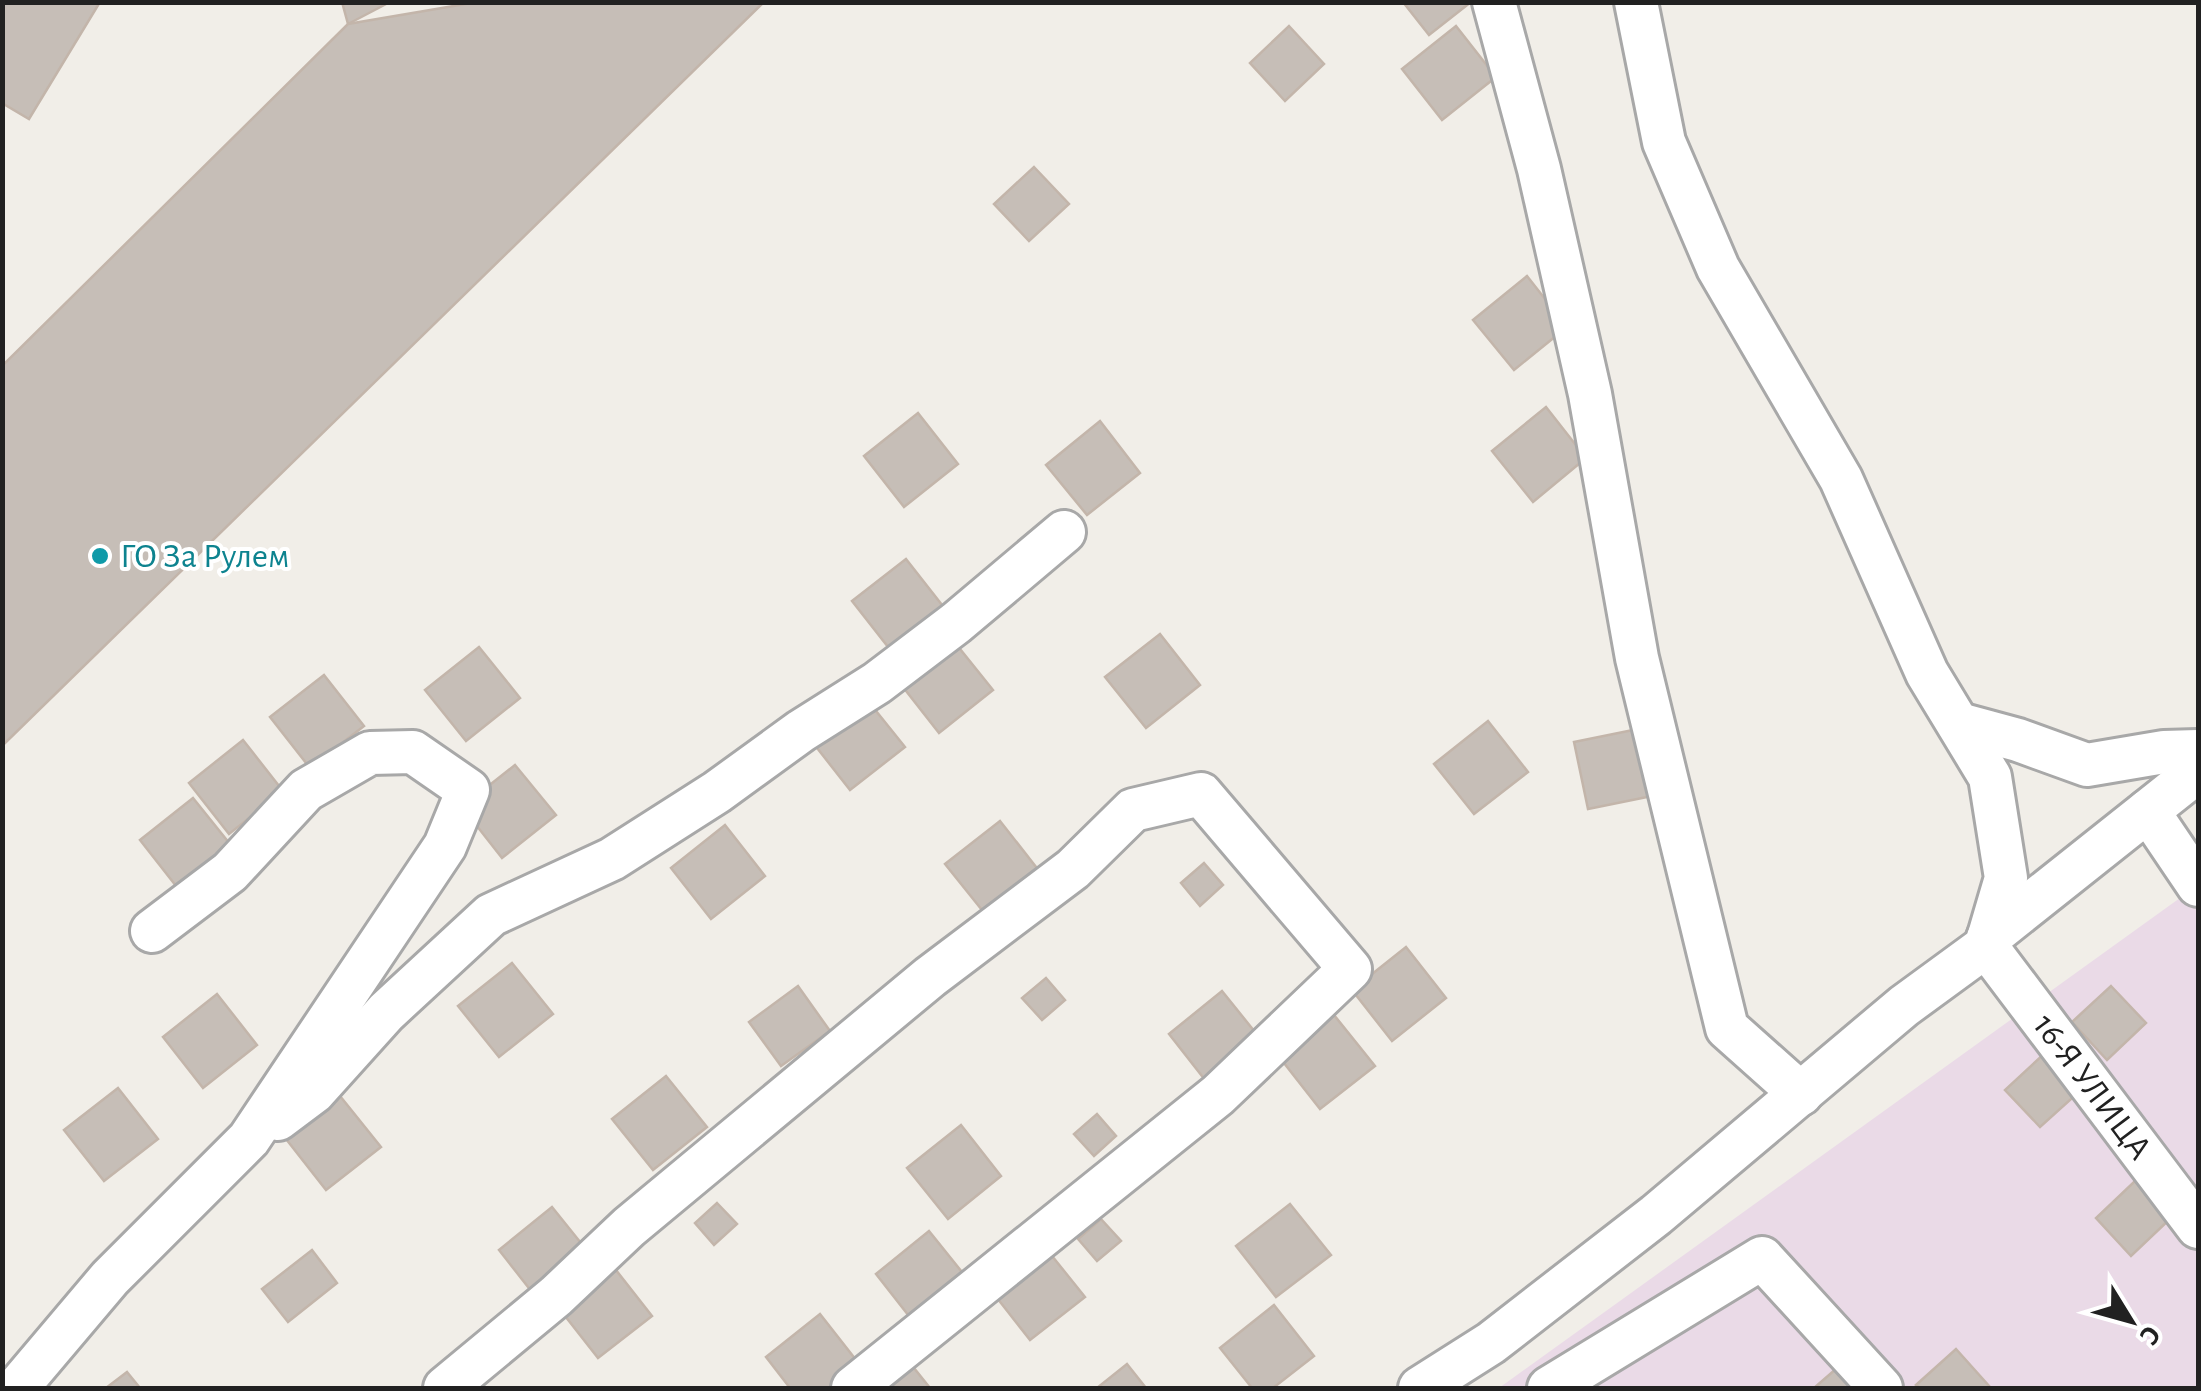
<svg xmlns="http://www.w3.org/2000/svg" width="2201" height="1391" viewBox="0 0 2201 1391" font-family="'Alegreya Sans',sans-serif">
<rect width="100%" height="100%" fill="#f1eee8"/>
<path fill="#eadae7" d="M 2198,885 L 2198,1388 L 1499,1388 Z"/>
<g fill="#c6beb7" stroke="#c3b5aa" stroke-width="2.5">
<path d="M 2,2 L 100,2 L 29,119 L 2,103 Z"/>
<path d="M 342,2 L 390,2 L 348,24 Z"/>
<path d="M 477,2 L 764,2 L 2,746 L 2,366 L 348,24 Z"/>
<path d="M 1403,2 L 1471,2 L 1429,35 Z"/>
<path d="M 1289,26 L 1324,64 L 1285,101 L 1250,63 Z"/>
<path d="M 1456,26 L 1496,77 L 1442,120 L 1402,69 Z"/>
<path d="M 1034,167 L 1069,204 L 1029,241 L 994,204 Z"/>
<path d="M 1527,276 L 1567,327 L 1514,370 L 1473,320 Z"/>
<path d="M 1546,407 L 1586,458 L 1533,502 L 1492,451 Z"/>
<path d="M 918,413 L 958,464 L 904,507 L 864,456 Z"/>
<path d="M 1100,421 L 1140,473 L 1087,515 L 1046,465 Z"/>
<path d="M 906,559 L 946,610 L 892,652 L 852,601 Z"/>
<path d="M 1160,634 L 1200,685 L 1146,728 L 1105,677 Z"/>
<path d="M 952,639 L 993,690 L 939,733 L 899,682 Z"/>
<path d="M 479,647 L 520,698 L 466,741 L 425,690 Z"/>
<path d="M 324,675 L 364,726 L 310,768 L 270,717 Z"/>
<path d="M 864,696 L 905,747 L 850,790 L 810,739 Z"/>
<path d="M 1488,721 L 1528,772 L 1474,814 L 1434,764 Z"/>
<path d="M 1638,729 L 1652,796 L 1588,809 L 1574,742 Z"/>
<path d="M 243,740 L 283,791 L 229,834 L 189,783 Z"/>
<path d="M 515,765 L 556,815 L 502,858 L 462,807 Z"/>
<path d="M 193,798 L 234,849 L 180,891 L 140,840 Z"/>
<path d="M 1000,821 L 1040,872 L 986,915 L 945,864 Z"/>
<path d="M 725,825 L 765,876 L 711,919 L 671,868 Z"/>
<path d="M 1204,863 L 1223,885 L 1200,906 L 1181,883 Z"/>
<path d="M 1406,947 L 1446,998 L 1392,1041 L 1352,990 Z"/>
<path d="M 512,963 L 553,1014 L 499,1057 L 458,1006 Z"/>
<path d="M 1046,978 L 1065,1000 L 1042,1020 L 1022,998 Z"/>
<path d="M 798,986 L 830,1031 L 781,1066 L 749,1022 Z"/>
<path d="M 2111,986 L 2146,1023 L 2107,1060 L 2072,1022 Z"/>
<path d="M 1222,991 L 1263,1042 L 1209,1085 L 1169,1034 Z"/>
<path d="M 217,994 L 257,1045 L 203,1088 L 163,1037 Z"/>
<path d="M 1334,1015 L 1375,1066 L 1320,1109 L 1280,1058 Z"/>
<path d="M 2045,1053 L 2080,1091 L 2040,1127 L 2005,1090 Z"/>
<path d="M 666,1076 L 707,1127 L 653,1170 L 612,1119 Z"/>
<path d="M 118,1088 L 158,1139 L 104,1181 L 64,1130 Z"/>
<path d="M 340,1096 L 381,1147 L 326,1190 L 286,1139 Z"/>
<path d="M 1097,1114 L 1116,1136 L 1094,1156 L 1074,1134 Z"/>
<path d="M 961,1125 L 1001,1176 L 948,1219 L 907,1168 Z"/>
<path d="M 2135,1181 L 2170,1219 L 2131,1256 L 2096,1218 Z"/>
<path d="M 717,1203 L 737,1224 L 714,1245 L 695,1223 Z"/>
<path d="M 1290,1204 L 1331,1255 L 1276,1297 L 1236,1246 Z"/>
<path d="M 552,1207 L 593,1258 L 539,1301 L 499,1250 Z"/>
<path d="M 1101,1219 L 1121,1241 L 1097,1261 L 1078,1239 Z"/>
<path d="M 929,1231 L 970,1282 L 916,1325 L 876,1274 Z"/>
<path d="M 1044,1246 L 1085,1297 L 1030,1340 L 990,1289 Z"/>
<path d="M 312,1250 L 337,1283 L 288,1322 L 262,1289 Z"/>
<path d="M 612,1265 L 652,1316 L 598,1358 L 558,1307 Z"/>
<path d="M 1274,1305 L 1314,1356 L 1273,1388 L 1252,1388 L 1220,1348 Z"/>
<path d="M 820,1314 L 860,1365 L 831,1388 L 790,1388 L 766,1357 Z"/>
<path d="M 1956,1349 L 1990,1387 L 1920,1388 L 1916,1385 Z"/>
<path d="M 906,1358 L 930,1388 L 867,1388 Z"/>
<path d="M 1127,1364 L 1146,1388 L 1097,1388 Z"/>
<path d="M 1837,1368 L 1855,1388 L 1814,1388 Z"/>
<path d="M 127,1372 L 140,1388 L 106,1388 Z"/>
</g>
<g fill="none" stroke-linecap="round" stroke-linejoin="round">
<g stroke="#a8a8a8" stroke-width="48">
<g id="street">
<path d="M 1494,2 L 1539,169 L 1590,394 L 1637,658 L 1727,1028 L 1801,1094"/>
<path d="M 1959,724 L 2018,740 L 2087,765 L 2164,752 L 2198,751"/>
<path d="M 2148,811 L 2198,885"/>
<path d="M 1988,938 L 2198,771"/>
<path d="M 1986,946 L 2198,1227"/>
<path d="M 278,1119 L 314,1092 L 386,1012 L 491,915 L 612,859 L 717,792 L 801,731 L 877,683 L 956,623 L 1064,532"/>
<path d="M 17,1388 L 110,1278 L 249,1139 L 445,846 L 468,790 L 413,752 L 370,753 L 306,790 L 230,872 L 152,931"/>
<path d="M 445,1388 L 556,1296 L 629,1227 L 930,977 L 1073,869 L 1133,810 L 1201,794 L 1350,969 L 1218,1095 L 853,1388"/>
<path d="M 1420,1388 L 1491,1343 L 1656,1215 L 1904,1006 L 1986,946 L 2006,878 L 1990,777 L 1927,673 L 1841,479 L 1718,268 L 1664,142 L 1636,2"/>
<path d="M 1549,1388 L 1762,1258 L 1881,1388"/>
</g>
</g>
<use href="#street" stroke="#fff" stroke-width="42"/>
</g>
<circle fill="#0f9aa8" stroke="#fff" stroke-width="4" cx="100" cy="556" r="10"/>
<g text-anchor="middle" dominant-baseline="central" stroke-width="8" stroke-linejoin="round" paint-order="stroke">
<g font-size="35" fill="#0d838f" stroke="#fff" text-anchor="start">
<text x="120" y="556">ГО За Рулем</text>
</g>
<g font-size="35" fill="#212121" stroke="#fff">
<text transform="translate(2092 1087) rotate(53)">16-Я УЛИЦА</text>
</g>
</g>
<rect width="2201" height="1391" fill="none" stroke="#212121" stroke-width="10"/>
<g transform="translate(2131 1321) rotate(127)" stroke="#ffffff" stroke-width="8" paint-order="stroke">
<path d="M0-8L18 38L0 25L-18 38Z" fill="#212121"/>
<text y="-15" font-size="28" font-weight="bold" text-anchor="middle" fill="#212121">С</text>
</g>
</svg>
